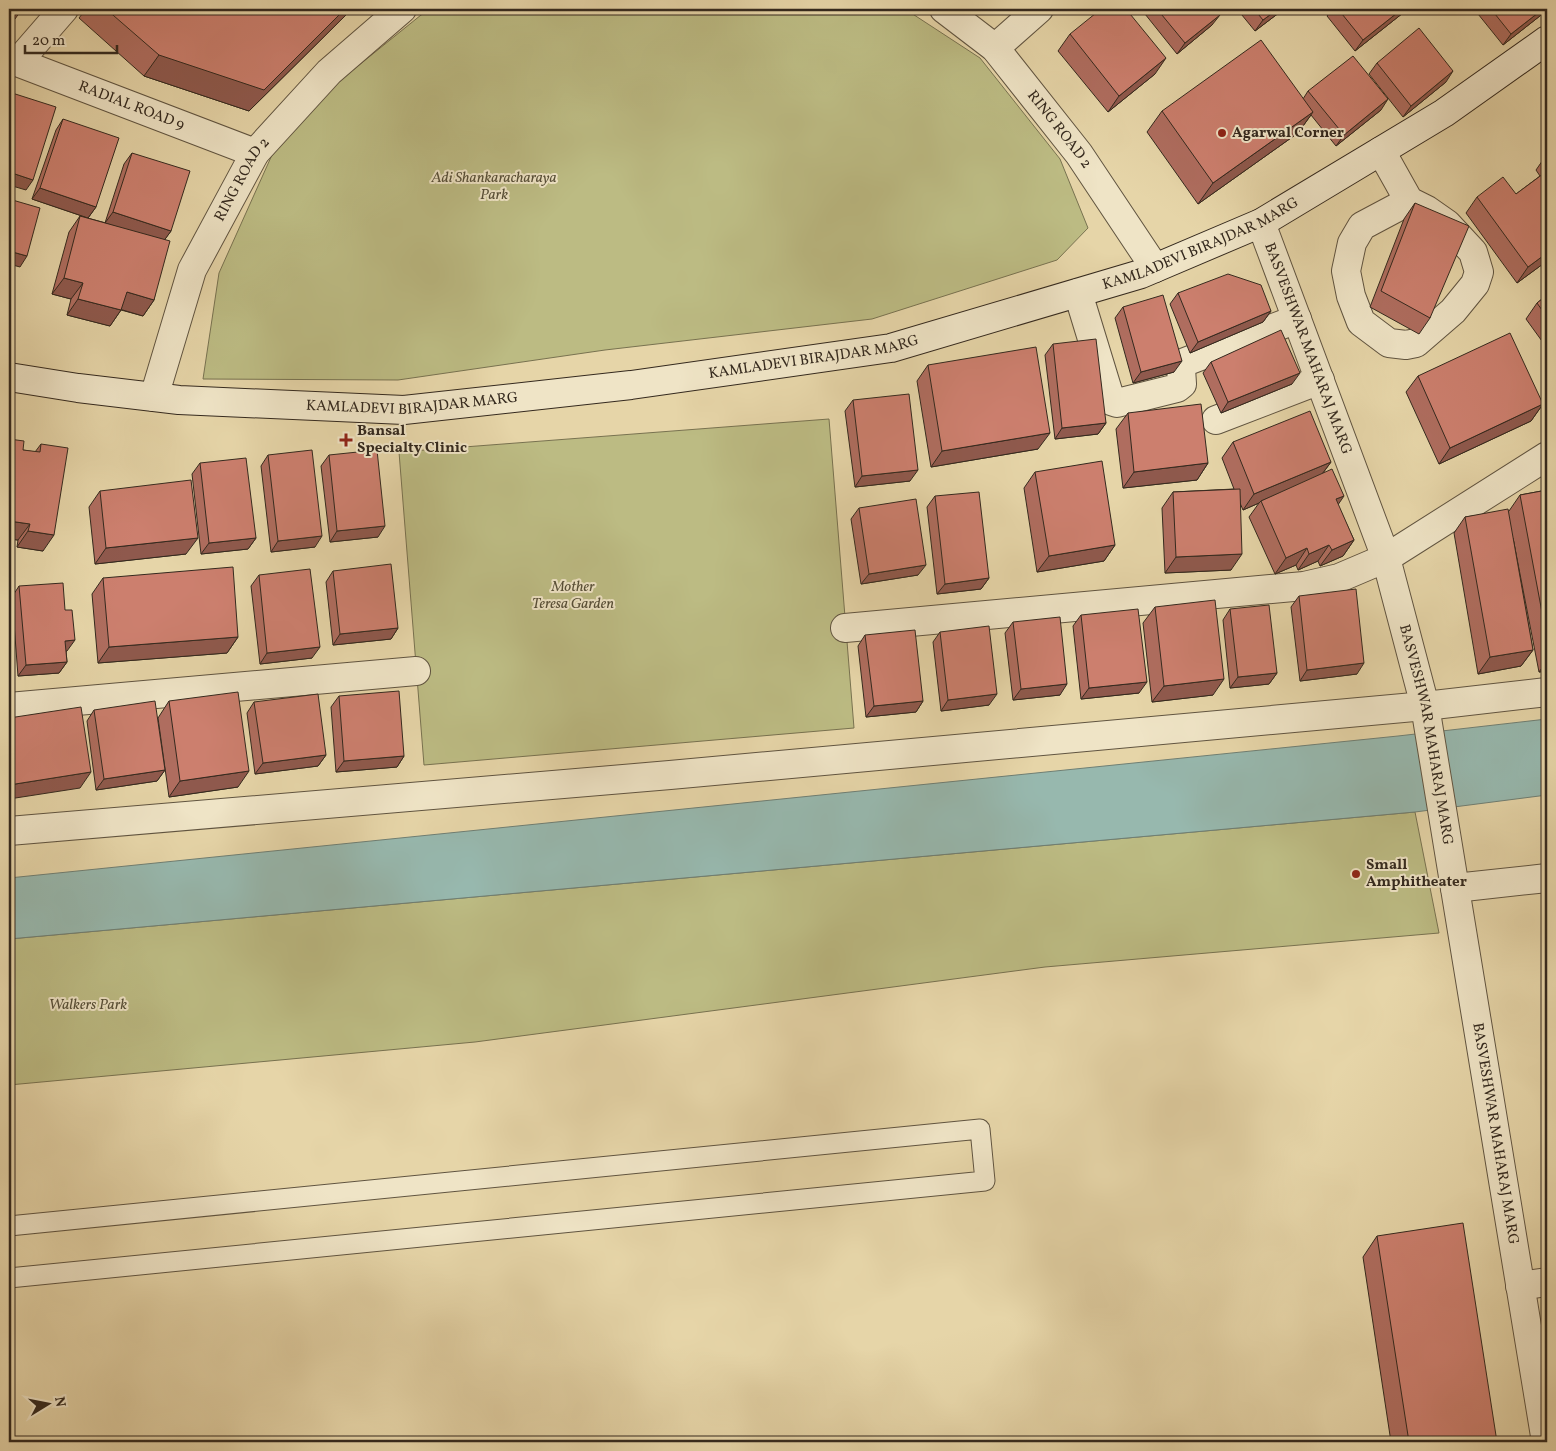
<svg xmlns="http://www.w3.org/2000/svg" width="1556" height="1451" viewBox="0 0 1556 1451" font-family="Vollkorn,serif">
<rect width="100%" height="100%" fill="#e6d5a8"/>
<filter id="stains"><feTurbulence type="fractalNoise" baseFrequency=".004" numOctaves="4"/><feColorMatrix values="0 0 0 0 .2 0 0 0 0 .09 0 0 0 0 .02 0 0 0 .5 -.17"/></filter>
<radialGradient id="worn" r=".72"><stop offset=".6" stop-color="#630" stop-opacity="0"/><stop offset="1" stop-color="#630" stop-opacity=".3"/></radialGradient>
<g fill="#bcbb83" stroke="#787250">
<path d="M 433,9 L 905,9 L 980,58 L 1060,159 L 1088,228 L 1057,260 L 872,319 L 605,350 L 398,380 L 203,379 L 219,273 L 276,146 L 338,82 L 421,15 Z"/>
<path d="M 829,419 L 854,728 L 424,765 L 399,452 Z"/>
<path d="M 1415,812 L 1439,933 L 1045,967 L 475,1042 L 9,1085 L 9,939 Z"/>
</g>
<path fill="#97b8ae" stroke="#6f7f74" d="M 1547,719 L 1547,795 L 1415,812 L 9,939 L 9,878 L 1398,736 Z"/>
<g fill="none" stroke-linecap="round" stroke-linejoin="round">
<g stroke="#605440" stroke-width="21">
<path id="lane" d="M 9,1226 L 980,1129 L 985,1181 L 9,1278"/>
</g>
<g stroke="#605440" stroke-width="30">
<g id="street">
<path id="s1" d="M 944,9 L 995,48 L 1079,154 L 1155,268"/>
<path d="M 995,48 L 1039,9"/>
<path id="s2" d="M 9,59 L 255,153"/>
<path d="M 18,62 L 64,9"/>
<path d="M 1381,151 L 1409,201 L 1427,210 L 1447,224 L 1473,252 L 1479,272 L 1475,284 L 1453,311 L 1416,343 L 1406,345 L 1389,343 L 1361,322 L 1351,296 L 1346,271 L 1352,243 L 1362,226 L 1409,201"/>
<path id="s3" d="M 1261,223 L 1386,558 L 1425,706 L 1546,1442"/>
<path d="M 1078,293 L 1111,401 L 1117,403 L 1177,388 L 1182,384 L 1181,368 L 1185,362 L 1297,319"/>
<path id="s4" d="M 154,397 L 192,270 L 255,153 L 329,72 L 402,9"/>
<path d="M 1216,420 L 1320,380"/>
<path d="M 845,628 L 1304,586 L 1339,578 L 1386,558 L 1547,456"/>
<path d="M 9,707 L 416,671"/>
<path d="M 9,831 L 670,775 L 1425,706 L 1547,692"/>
<path d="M 1455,888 L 1547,878"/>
<path d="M 1520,1286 L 1547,1282"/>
</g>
</g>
<g stroke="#34291e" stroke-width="30">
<g id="secondary">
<path id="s5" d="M 9,377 L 78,388 L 179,400 L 404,410 L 631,385 L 891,348 L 1141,274 L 1261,223 L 1444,113 L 1547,40"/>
</g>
</g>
<use href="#lane" stroke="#efe4c6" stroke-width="19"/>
<use href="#street" stroke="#efe4c6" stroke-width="28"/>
<use href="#secondary" stroke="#efe4c6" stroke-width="28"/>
</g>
<g fill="#af6d5f" stroke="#34291e">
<path d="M 9,9 L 22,9 L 15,19 L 9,15 Z"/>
<path d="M 86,9 L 352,9 L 249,111 L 144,76 L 79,18 Z"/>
<path d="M 1141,9 L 1215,9 L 1212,25 L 1177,54 Z"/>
<path d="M 1237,9 L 1284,9 L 1255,31 Z"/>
<path d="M 1332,9 L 1408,9 L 1355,51 L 1327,16 Z"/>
<path d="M 1474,9 L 1547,9 L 1545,12 L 1503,45 Z"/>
<path d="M 1070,34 L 1155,74 L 1108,112 L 1058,51 Z"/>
<path d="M 1377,63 L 1446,82 L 1403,117 L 1369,74 Z"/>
<path d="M 1308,91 L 1381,110 L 1336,146 L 1311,115 L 1298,133 L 1198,204 L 1147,132 L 1162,111 L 1303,99 Z"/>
<path d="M 63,119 L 96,207 L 88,218 L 32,199 L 56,130 Z"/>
<path d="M 132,153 L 171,231 L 165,239 L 154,300 L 143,316 L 121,310 L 110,326 L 67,315 L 71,299 L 52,294 L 69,232 L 80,216 L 117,226 L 105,223 L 124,164 Z"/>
<path d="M 1547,154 L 1547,261 L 1517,283 L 1466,213 L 1477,197 L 1516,194 L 1540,176 L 1536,170 Z"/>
<path d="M 1415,203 L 1430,318 L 1419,334 L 1370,307 L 1404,219 Z"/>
<path d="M 1178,293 L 1271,311 L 1263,322 L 1190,353 L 1170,304 Z"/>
<path d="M 1547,295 L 1547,348 L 1526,319 L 1537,303 Z"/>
<path d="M 1123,307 L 1174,372 L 1133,383 L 1115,318 Z"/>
<path d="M 1053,344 L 1106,423 L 1098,434 L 1055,439 L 1045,355 Z"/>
<path d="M 1211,362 L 1292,384 L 1221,413 L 1203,373 Z"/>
<path d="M 928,365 L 1038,449 L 931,467 L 917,381 Z"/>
<path d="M 1418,376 L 1543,404 L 1531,421 L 1439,464 L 1406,392 Z"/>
<path d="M 853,400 L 910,481 L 855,487 L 845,411 Z"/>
<path d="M 1128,413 L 1208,463 L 1197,480 L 1123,488 L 1116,429 Z"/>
<path d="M 9,439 L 23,450 L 35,452 L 41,444 L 43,551 L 17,547 L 18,540 L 9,539 Z"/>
<path d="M 1233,442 L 1331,462 L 1323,473 L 1354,540 L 1343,556 L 1320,566 L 1318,561 L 1298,570 L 1296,565 L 1275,574 L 1249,517 L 1259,503 L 1243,510 L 1240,503 L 1231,570 L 1165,573 L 1162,508 L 1173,492 L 1234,489 L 1222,458 Z"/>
<path d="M 268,455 L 315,547 L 271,552 L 261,466 Z"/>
<path d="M 329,455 L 378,537 L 330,542 L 321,466 Z"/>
<path d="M 200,463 L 256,538 L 248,549 L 201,554 L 192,474 Z"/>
<path d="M 1035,472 L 1115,545 L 1104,561 L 1037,572 L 1024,488 Z"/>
<path d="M 1547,490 L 1547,671 L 1539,672 L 1513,538 L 1533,650 L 1521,666 L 1478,674 L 1454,533 L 1465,517 L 1509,511 L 1520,495 Z"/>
<path d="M 100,491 L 186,554 L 95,564 L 89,507 Z"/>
<path d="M 935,496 L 989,578 L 981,589 L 937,594 L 927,507 Z"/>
<path d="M 859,508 L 918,575 L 861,584 L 851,519 Z"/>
<path d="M 333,571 L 398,628 L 391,639 L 333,645 L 326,582 Z"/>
<path d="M 259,575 L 312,658 L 260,664 L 251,586 Z"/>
<path d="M 103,578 L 238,637 L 227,653 L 98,663 L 92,594 Z"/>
<path d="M 19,586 L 67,651 L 66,651 L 67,662 L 59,673 L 18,676 L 12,597 Z"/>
<path d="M 1299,596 L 1357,674 L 1300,681 L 1291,607 Z"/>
<path d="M 1155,607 L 1213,695 L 1152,702 L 1143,623 Z"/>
<path d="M 1230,609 L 1277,673 L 1269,684 L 1230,688 L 1223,620 Z"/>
<path d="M 1081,615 L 1139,693 L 1081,699 L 1073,626 Z"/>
<path d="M 1013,622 L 1060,695 L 1013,700 L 1005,633 Z"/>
<path d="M 940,632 L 989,705 L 941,711 L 933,642 Z"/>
<path d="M 865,635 L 923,701 L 916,712 L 866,717 L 858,646 Z"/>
<path d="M 339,696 L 404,756 L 397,767 L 336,772 L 331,707 Z"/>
<path d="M 169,701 L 238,787 L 169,797 L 158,718 Z"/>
<path d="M 254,702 L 326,755 L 318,766 L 255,774 L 247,713 Z"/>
<path d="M 94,710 L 165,770 L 157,781 L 96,790 L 87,721 Z"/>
<path d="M 1377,1236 L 1497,1442 L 1391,1442 L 1363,1257 Z"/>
</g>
<g fill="#8f594d" stroke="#34291e">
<path d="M 345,9 L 352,9 L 249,111 L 144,76 L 159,55 Z"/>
<path d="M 1278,9 L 1284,9 L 1255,31 L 1263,20 Z"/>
<path d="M 1402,9 L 1408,9 L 1355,51 L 1363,40 Z"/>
<path d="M 1543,9 L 1547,9 L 1545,12 L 1503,45 L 1511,34 Z"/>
<path d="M 1220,15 L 1212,25 L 1177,54 L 1185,43 Z"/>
<path d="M 1166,58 L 1155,74 L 1108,112 L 1119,96 Z"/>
<path d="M 1453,71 L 1446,82 L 1403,117 L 1411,106 Z"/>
<path d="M 1388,99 L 1381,110 L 1336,146 L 1344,135 Z"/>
<path d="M 1313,112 L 1298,133 L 1198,204 L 1213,183 Z"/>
<path d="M 9,172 L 33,180 L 26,190 L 9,185 Z"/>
<path d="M 40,188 L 96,207 L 88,218 L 32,199 Z"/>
<path d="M 113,212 L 171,231 L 163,242 L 105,223 Z"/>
<path d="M 9,251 L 27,256 L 20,267 L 9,264 Z"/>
<path d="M 1547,253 L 1547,261 L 1517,283 L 1528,267 Z"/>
<path d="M 64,278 L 83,283 L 71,299 L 52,294 Z"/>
<path d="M 127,292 L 154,300 L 143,316 L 116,308 Z"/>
<path d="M 78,299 L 121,310 L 110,326 L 67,315 Z"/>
<path d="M 1271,311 L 1263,322 L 1190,353 L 1198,342 Z"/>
<path d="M 1182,361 L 1174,372 L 1133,383 L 1141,372 Z"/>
<path d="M 1300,373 L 1292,384 L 1221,413 L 1228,402 Z"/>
<path d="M 1543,404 L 1531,421 L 1439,464 L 1450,448 Z"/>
<path d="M 1106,423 L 1098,434 L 1055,439 L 1062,428 Z"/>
<path d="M 1050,433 L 1038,449 L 931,467 L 942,451 Z"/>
<path d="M 1331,462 L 1319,478 L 1261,501 L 1259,503 L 1243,510 L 1254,494 Z"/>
<path d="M 1208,463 L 1197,480 L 1123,488 L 1134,472 Z"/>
<path d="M 918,470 L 910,481 L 855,487 L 862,476 Z"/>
<path d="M 1344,496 L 1333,512 L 1336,499 Z"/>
<path d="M 9,521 L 30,524 L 18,540 L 9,539 Z"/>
<path d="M 385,526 L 378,537 L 330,542 L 337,531 Z"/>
<path d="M 28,531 L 54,535 L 43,551 L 17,547 Z"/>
<path d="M 322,536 L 315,547 L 271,552 L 278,541 Z"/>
<path d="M 198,538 L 186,554 L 95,564 L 106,548 Z"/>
<path d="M 256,538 L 248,549 L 201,554 L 209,543 Z"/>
<path d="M 1354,540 L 1343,556 L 1320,566 L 1332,550 Z"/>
<path d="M 1115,545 L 1104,561 L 1037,572 L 1049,556 Z"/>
<path d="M 1329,545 L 1318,561 L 1298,570 L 1309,554 Z"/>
<path d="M 1307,548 L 1296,565 L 1275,574 L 1286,558 Z"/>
<path d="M 1242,554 L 1231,570 L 1165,573 L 1176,557 Z"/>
<path d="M 926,565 L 918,575 L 861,584 L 869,574 Z"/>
<path d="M 989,578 L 981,589 L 937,594 L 945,584 Z"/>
<path d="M 398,628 L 391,639 L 333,645 L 340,634 Z"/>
<path d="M 238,637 L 227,653 L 98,663 L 109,647 Z"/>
<path d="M 75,640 L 67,651 L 57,652 L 65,641 Z"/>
<path d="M 320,647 L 312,658 L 260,664 L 267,653 Z"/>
<path d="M 1533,650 L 1521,666 L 1478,674 L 1490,657 Z"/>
<path d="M 1547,661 L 1547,671 L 1539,672 Z"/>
<path d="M 67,662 L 59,673 L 18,676 L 26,665 Z"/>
<path d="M 1364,663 L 1357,674 L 1300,681 L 1307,670 Z"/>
<path d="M 1277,673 L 1269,684 L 1230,688 L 1238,677 Z"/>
<path d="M 1224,679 L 1213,695 L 1152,702 L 1164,686 Z"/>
<path d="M 1147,682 L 1139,693 L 1081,699 L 1089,688 Z"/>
<path d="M 1067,684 L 1060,695 L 1013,700 L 1021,689 Z"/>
<path d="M 997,694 L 989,705 L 941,711 L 948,700 Z"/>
<path d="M 923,701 L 916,712 L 866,717 L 874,706 Z"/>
<path d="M 326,755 L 318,766 L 255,774 L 263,763 Z"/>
<path d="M 404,756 L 397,767 L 336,772 L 344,761 Z"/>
<path d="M 165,770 L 157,781 L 96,790 L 104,779 Z"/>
<path d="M 249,771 L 238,787 L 169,797 L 180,781 Z"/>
<path d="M 91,772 L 80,788 L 9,799 L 9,785 Z"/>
</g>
<g fill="#cc7f6e" stroke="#34291e">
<path d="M 106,9 L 345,9 L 264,90 L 159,55 Z"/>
<path d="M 1101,9 L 1126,9 L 1166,58 L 1119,96 L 1070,34 Z"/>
<path d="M 1157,9 L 1215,9 L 1220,15 L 1185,43 Z"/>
<path d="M 1254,9 L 1278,9 L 1263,20 Z"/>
<path d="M 1338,9 L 1402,9 L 1363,40 Z"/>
<path d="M 1491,9 L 1543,9 L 1511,34 Z"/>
<path d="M 1419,28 L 1453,71 L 1411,106 L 1377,63 Z"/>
<path d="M 1261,40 L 1313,112 L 1213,183 L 1162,111 Z"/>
<path d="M 1353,56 L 1388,99 L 1344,135 L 1308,91 Z"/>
<path d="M 9,92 L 56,107 L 33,180 L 9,172 Z"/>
<path d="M 63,119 L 119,138 L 96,207 L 40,188 Z"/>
<path d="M 132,153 L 190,171 L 171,231 L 113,212 Z"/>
<path d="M 1547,171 L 1547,253 L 1528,267 L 1477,197 L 1503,177 L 1516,194 Z"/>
<path d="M 9,199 L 40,208 L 27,256 L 9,251 Z"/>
<path d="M 1415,203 L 1469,226 L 1430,318 L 1381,291 Z"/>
<path d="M 80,216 L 170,241 L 154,300 L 127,292 L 121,310 L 78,299 L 83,283 L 64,278 Z"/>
<path d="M 1228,274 L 1261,285 L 1271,311 L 1198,342 L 1178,293 Z"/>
<path d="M 1163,295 L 1182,361 L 1141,372 L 1123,307 Z"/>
<path d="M 1547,295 L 1547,317 L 1537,303 Z"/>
<path d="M 1281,330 L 1300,373 L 1228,402 L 1211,362 Z"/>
<path d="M 1510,333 L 1543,404 L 1450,448 L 1418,376 Z"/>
<path d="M 1096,339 L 1106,423 L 1062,428 L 1053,344 Z"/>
<path d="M 1036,347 L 1050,433 L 942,451 L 928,365 Z"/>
<path d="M 909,394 L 918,470 L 862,476 L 853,400 Z"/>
<path d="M 1201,404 L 1208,463 L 1134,472 L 1128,413 Z"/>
<path d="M 1310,411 L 1331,462 L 1254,494 L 1233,442 Z"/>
<path d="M 9,439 L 24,441 L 23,450 L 40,452 L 41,444 L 68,448 L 54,535 L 28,531 L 30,524 L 9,521 Z"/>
<path d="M 312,450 L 322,536 L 278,541 L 268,455 Z"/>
<path d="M 377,450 L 385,526 L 337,531 L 329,455 Z"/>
<path d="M 246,458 L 256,538 L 209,543 L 200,463 Z"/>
<path d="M 1102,461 L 1115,545 L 1049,556 L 1035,472 Z"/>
<path d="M 1332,469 L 1344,496 L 1336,499 L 1354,540 L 1332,550 L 1329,545 L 1309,554 L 1307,548 L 1286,558 L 1261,501 Z"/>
<path d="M 191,480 L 198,538 L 106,548 L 100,491 Z"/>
<path d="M 1240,489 L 1242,554 L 1176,557 L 1173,492 Z"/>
<path d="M 1547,490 L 1547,639 L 1520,495 Z"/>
<path d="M 979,492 L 989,578 L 945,584 L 935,496 Z"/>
<path d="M 916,499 L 926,565 L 869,574 L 859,508 Z"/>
<path d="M 1508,509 L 1533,650 L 1490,657 L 1465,517 Z"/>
<path d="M 391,564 L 398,628 L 340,634 L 333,571 Z"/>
<path d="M 233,567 L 238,637 L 109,647 L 103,578 Z"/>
<path d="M 310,569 L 320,647 L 267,653 L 259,575 Z"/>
<path d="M 63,583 L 65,610 L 72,610 L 75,640 L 65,641 L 67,662 L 26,665 L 19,586 Z"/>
<path d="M 1356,589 L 1364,663 L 1307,670 L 1299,596 Z"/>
<path d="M 1215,600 L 1224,679 L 1164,686 L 1155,607 Z"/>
<path d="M 1269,605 L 1277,673 L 1238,677 L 1230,609 Z"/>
<path d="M 1138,609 L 1147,682 L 1089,688 L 1081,615 Z"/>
<path d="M 1060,617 L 1067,684 L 1021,689 L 1013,622 Z"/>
<path d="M 989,626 L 997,694 L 948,700 L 940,632 Z"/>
<path d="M 915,630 L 923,701 L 874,706 L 865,635 Z"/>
<path d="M 399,691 L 404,756 L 344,761 L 339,696 Z"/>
<path d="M 238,692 L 249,771 L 180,781 L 169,701 Z"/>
<path d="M 318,694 L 326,755 L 263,763 L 254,702 Z"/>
<path d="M 155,701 L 165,770 L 104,779 L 94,710 Z"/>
<path d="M 81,707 L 91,772 L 9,785 L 9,718 Z"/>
<path d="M 1463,1223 L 1497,1442 L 1409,1442 L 1377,1236 Z"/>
</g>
<g fill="#8f2418" stroke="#efe4c6" stroke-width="2">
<circle cx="1222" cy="133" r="5"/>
<path d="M343.5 432.5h5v5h5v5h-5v5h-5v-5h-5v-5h5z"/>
<circle cx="1356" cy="874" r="5"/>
</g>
<g text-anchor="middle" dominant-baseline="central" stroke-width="4" stroke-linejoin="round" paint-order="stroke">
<g font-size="15" fill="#34291e" stroke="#efe4c6">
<text stroke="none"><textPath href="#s2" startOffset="131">RADIAL ROAD 9</textPath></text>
<text stroke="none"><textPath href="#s1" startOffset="168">RING ROAD 2</textPath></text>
<text stroke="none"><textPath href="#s4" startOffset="236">RING ROAD 2</textPath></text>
<text stroke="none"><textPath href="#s5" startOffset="1215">KAMLADEVI BIRAJDAR MARG</textPath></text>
<text stroke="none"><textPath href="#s3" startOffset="134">BASVESHWAR MAHARAJ MARG</textPath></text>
<text stroke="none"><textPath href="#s5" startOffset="810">KAMLADEVI BIRAJDAR MARG</textPath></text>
<text stroke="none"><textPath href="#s5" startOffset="405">KAMLADEVI BIRAJDAR MARG</textPath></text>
<text stroke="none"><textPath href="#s3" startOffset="539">BASVESHWAR MAHARAJ MARG</textPath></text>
<text stroke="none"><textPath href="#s3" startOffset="944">BASVESHWAR MAHARAJ MARG</textPath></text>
</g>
<g font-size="15" font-weight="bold" fill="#34291e" stroke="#efe4c6" text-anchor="start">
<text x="1232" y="133">Agarwal Corner</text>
<text x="357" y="431">Bansal<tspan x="357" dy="17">Specialty Clinic</tspan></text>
<text x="1366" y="865">Small<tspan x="1366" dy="17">Amphitheater</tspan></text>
</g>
<g font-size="15" font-style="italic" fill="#564e37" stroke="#efe4c6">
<text x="494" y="178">Adi Shankaracharaya<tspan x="494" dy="17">Park</tspan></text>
<text x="573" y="587">Mother<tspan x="573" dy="17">Teresa Garden</tspan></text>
<text x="88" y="1005">Walkers Park</text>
</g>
</g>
<rect width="1556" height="1451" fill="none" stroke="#e6d5a8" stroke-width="30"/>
<rect x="10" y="10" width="1536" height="1431" fill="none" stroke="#34291e" stroke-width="2.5"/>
<rect x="15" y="15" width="1526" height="1421" fill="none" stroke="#34291e"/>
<g transform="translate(48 1404) rotate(80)" stroke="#efe4c6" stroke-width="4" paint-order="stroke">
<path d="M0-4L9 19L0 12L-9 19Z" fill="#34291e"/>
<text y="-8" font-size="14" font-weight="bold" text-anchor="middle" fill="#34291e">N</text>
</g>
<path d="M25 45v8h92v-8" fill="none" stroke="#34291e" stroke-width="2.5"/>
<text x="32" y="45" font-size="15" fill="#34291e" stroke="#efe4c6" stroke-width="4" paint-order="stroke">20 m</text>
<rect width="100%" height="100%" filter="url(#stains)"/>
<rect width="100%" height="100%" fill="url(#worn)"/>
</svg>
